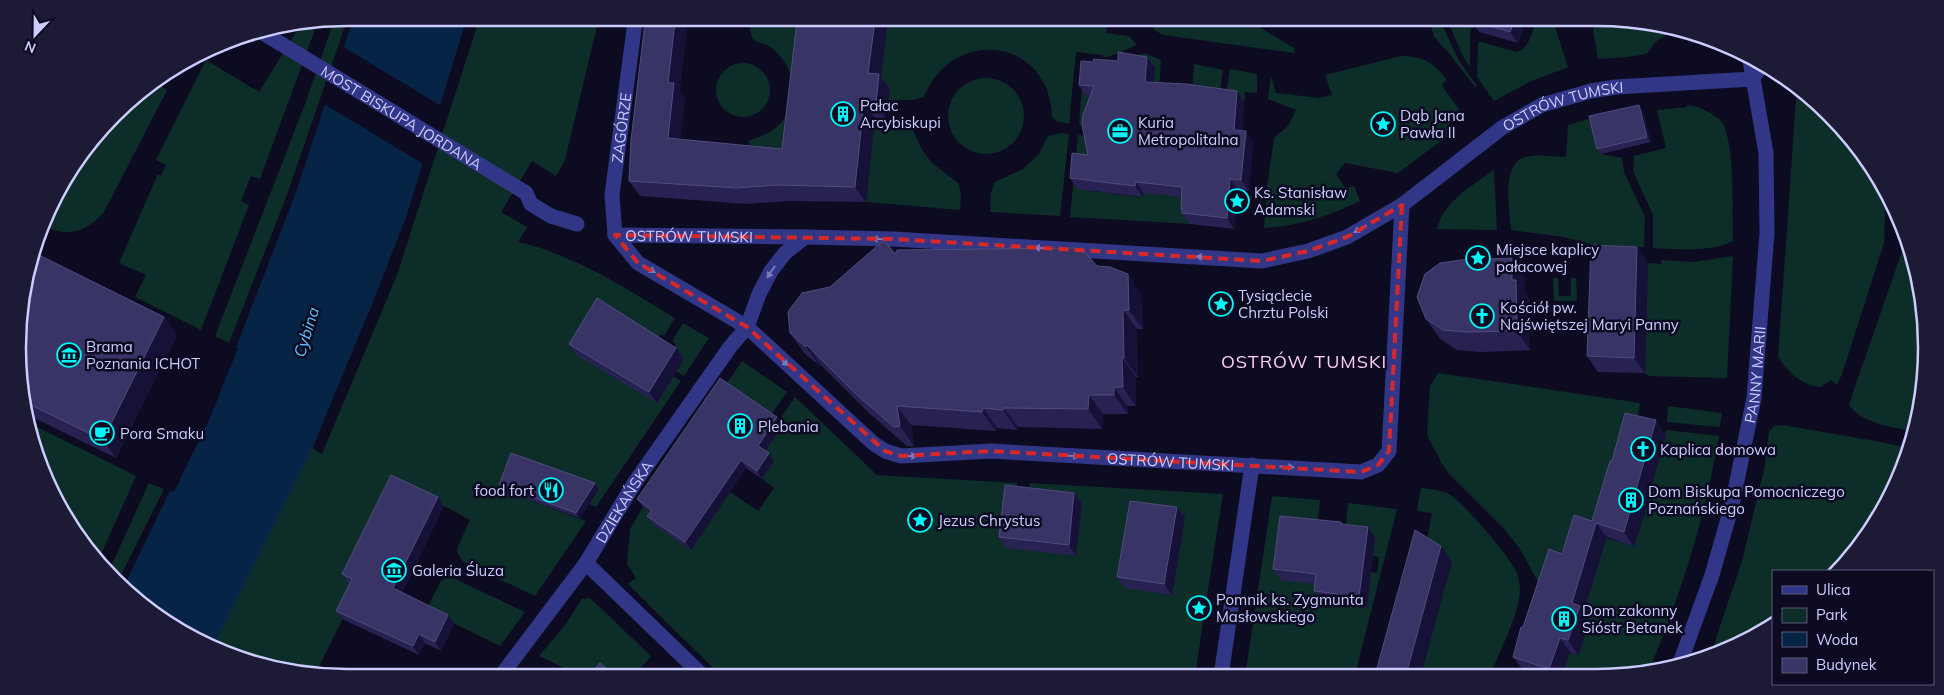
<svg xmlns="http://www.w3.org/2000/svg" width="1944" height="695" viewBox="0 0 1944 695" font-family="Mulish,sans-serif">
<rect width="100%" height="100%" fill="#0d0b22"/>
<g fill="#0d2d29">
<path d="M 1429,18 L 1439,18 L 1459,61 L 1477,86 L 1475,87 L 1448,52 L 1434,37 Z"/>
<path d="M 1446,18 L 1475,18 L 1470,32 L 1470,67 L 1464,58 Z"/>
<path d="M 1539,18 L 1554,24 L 1568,67 L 1529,82 L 1494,101 L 1477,77 L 1478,43 L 1481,42 L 1517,52 C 1530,48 1532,31 1537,19 Z"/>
<path d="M 1246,19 L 1294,48 L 1294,53 L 1163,35 L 1154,30 L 1148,20 Z"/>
<path d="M 1610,19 L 1671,27 C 1669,36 1663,36 1657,41 C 1652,44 1651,50 1647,53 C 1639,57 1609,58 1598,59 L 1593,29 Z"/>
<path d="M 1108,20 L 1106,33 L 1129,36 L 1137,45 L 1108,57 L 1103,57 L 1103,55 L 1076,52 L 1069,124 L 1057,121 L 1052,117 C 1050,38 953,25 924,97 L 913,100 L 888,100 L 879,88 L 888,21 Z"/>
<path d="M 810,21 L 793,83 C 789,68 782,54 769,46 C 764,44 759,43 754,40 C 750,34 749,28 751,22 Z"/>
<path d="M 598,22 L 565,160 L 556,176 L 532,161 L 501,212 L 527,227 L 518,242 C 575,255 625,288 675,318 L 664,336 L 661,334 L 658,338 L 657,403 L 673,376 L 681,381 L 596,507 L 589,504 L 599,489 L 504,491 L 586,521 L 535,596 L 463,562 L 457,552 L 458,546 L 470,520 L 444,506 L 348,583 L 358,587 L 316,673 L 262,666 L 193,635 L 202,628 L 465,23 L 407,214 L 374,299 L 312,448 L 322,454 L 397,275 L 478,23 Z"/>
<path d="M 346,23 L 287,195 L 229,343 L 215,336 L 305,104 L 333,24 Z"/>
<path d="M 301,24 L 317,24 L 260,179 L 251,176 L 241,201 L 249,205 L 201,330 L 135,297 L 146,275 L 119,263 L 158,174 L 161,176 L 166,165 L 156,160 L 206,60 L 259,92 Z"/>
<path d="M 1145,53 L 1161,60 L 1159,93 L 1148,141 L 1155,66 L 1150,66 L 1098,97 L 1091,126 L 1079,125 L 1083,75 L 1109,68 Z"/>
<path d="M 1401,56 C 1421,56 1434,62 1446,79 L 1442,86 L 1462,113 L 1449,113 L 1449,135 L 1398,173 L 1345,163 L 1336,174 L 1345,188 L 1354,186 L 1360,201 C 1328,216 1299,226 1264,228 L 1267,187 L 1274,138 L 1288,126 L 1296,110 L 1268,99 L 1271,76 L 1276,93 L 1319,98 L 1332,95 L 1325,75 Z"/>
<circle cx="743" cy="90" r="27"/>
<path d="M 1194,64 L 1223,70 L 1219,99 L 1190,119 Z"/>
<path d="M 1230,69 L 1257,74 L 1257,93 L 1245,92 L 1244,102 L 1225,100 Z"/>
<path d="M 166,77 L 161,86 L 167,90 L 104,212 C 86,232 69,238 44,226 L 52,201 L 86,146 L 130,100 Z"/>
<circle cx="986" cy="116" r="38"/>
<path d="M 1797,85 L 1844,130 L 1879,178 L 1885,210 L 1884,243 L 1842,374 L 1837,385 L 1831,380 L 1821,387 C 1802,386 1788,372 1778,357 Z"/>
<path d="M 1687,105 L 1700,107 L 1700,108 C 1709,112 1720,117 1724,126 C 1735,152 1732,211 1733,241 C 1708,253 1679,249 1653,248 L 1653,215 L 1633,171 L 1634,156 L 1666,148 L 1657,110 L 1687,107 Z"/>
<path d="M 788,113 L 793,164 L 747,160 L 749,141 C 767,134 778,130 788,113 Z"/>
<path d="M 875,118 L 904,123 L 913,130 L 921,148 L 931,162 L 958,183 L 961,193 L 960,210 L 866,202 Z"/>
<path d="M 1592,118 L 1601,154 L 1622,158 L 1624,172 L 1645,217 L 1644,247 L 1594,245 L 1564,237 L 1511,230 C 1510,212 1501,166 1523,158 C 1535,153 1553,157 1566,157 L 1568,125 Z"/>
<path d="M 1061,133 L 1069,134 L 1060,216 L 990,212 L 991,192 L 995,182 L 1023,169 L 1039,154 L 1048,136 Z"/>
<path d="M 1078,135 L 1090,136 L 1090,191 L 1143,197 L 1143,192 L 1183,197 L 1190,224 L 1070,217 Z"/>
<path d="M 1494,170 L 1497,230 L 1437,229 C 1444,201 1472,186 1494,170 Z"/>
<path d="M 1907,237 L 1924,304 L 1926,369 L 1915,432 C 1897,428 1858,423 1849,404 Z"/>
<path d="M 1733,256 L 1727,378 L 1649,376 L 1645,373 L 1648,263 L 1661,264 L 1661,260 L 1693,262 Z"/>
<path d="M 1553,278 L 1558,278 L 1559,296 L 1571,296 L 1571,278 L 1576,278 L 1577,301 L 1554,301 Z"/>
<path d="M 683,323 L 709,338 L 684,376 L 676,371 L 684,359 L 674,348 L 676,344 L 672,341 Z"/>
<path d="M 742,361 L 787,392 L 770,416 L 725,386 Z"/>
<path d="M 1438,373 L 1640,403 L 1636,427 L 1602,535 L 1540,591 L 1538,582 L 1520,549 L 1506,531 L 1450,475 L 1442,464 L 1427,435 L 1430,386 Z"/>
<path d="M 795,397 L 877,475 L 1017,483 L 1015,496 L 1028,498 L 1030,483 L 1223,494 L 1206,602 L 1194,601 L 1192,614 L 1204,616 L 1195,676 L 722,677 L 628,584 L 636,578 L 627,564 L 630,529 L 643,507 L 658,518 L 691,550 L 730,492 L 758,511 L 774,488 L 762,479 L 763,454 L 783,425 L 778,422 Z"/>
<path d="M 1668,406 L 1722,413 L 1720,427 L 1667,422 Z"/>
<path d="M 27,422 L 136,476 L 98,561 L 73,531 L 29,433 Z"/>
<path d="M 1782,425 L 1875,441 L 1909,448 L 1882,513 L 1834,571 L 1773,571 L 1773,623 L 1742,644 L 1711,653 L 1742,561 L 1764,470 L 1769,432 L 1774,426 Z"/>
<path d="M 1666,430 L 1719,436 C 1705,517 1681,596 1648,672 L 1640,675 L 1562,675 L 1570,652 L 1578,655 L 1590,621 L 1582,618 L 1606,538 L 1634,546 L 1644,516 Z"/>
<path d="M 149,483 L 164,489 L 117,583 L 108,573 Z"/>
<path d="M 1421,488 C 1430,489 1439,490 1447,493 C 1462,500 1511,558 1517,573 C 1519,578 1519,584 1520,588 C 1521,611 1499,653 1490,675 L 1421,675 L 1426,545 L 1432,513 L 1417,511 Z"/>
<path d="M 1272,496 L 1320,500 L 1317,528 L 1320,585 L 1318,601 L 1366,608 L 1371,572 L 1377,573 L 1379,557 L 1373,556 L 1345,532 L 1348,503 L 1397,509 L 1355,675 L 1245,676 Z"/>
<path d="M 449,576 L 525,612 L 500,646 L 400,597 L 428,606 L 441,581 Z"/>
<path d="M 590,598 L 651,656 L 633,677 L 575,677 L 570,671 L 539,656 L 565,625 L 582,599 Z"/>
</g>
<path fill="#062446" d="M 352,23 L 465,23 L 407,214 L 374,299 L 312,449 L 214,645 L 164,622 L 123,588 L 170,491 L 174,492 L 210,418 L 238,348 L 236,347 L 294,198 Z"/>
<path fill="#0d0b22" d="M 342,46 L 443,107 L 425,165 L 324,104 Z"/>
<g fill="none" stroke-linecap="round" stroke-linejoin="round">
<g stroke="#313686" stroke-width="15">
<path id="s1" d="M 260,31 L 526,193 L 531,204 L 551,216 L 577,224"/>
<path d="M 1752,79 L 1763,64"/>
<path id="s2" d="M 615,235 L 805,237 L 893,239 L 1262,261 L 1308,251 L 1347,237 L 1402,205 L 1503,127 L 1542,105 L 1591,91 L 1616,87 L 1752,79"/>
<path id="s3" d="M 615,235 L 638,263 L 747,327 L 873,443 L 885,451 L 901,456 L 991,451 L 1361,472 L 1378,465 L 1389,451 L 1402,205"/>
<path id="s4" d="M 615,235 L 612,195 L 635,22"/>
<path d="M 586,563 L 704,677"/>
<path id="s5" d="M 1680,663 L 1712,575 L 1732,505 L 1754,398 L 1767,233 L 1766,153 L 1749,55"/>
<path d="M 1221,676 L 1252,465"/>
<path id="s6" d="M 500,677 L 586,563 L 635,482 L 730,347 L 747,327 L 759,294 L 771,271 L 785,253 L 805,237"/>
</g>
</g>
<g fill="#272252">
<path d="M 1473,18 L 1527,18 L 1518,43 L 1479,32 L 1472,21 Z"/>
<path d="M 797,21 L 888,21 L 881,77 L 890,89 L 886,119 L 875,118 L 866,202 L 788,201 L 747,204 L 640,196 L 629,181 L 680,91 L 685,99 L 680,140 L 782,149 Z"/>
<path d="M 1147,57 L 1155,68 L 1154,82 L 1237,91 L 1244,102 L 1242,131 L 1253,142 L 1249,191 L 1238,190 L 1234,229 L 1190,224 L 1182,213 L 1182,211 L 1181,209 L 1182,197 L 1143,193 L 1143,197 L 1077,189 L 1070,178 L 1088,155 L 1090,96 L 1086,96 L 1079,85 L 1118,61 Z"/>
<path d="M 1643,111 L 1651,142 L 1601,154 L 1597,149 Z"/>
<path d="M 1637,247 L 1648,263 L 1645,373 L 1598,372 L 1587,356 Z"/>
<path d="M 895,254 L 1097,266 L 1141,294 L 1143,329 L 1137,329 L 1138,377 L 1136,377 L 1136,406 L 1127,406 L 1128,414 L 1103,414 L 1102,429 L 1018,427 L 1017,430 L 997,428 L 996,431 L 911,425 L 914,446 L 907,446 L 869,413 L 821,365 L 820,366 L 804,353 L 790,333 L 830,287 Z"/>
<path d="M 1512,258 L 1525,278 L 1525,293 L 1530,299 L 1530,350 L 1481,352 L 1457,350 L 1440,339 L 1426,319 Z"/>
<path d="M 164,317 L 177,335 L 116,458 L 26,414 L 18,369 Z"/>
<path d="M 569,344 L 676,348 L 684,359 L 657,403 L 576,355 Z"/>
<path d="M 783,425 L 765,451 L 769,453 L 774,461 L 762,479 L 746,468 L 691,550 L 653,524 L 647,516 L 650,512 L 643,507 L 637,499 Z"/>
<path d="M 1666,435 L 1634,547 L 1607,537 L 1584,612 L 1590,620 L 1578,655 L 1570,652 L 1562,675 L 1534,675 L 1524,671 L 1513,657 L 1523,627 L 1562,554 L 1592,521 L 1612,461 Z"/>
<path d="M 595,483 L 599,489 L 580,518 L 503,491 L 499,485 Z"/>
<path d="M 1074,493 L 1082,504 L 1076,556 L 1007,548 L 999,537 Z"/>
<path d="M 444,506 L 402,593 L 454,624 L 441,651 L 425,643 L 419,655 L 342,619 L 336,611 L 349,584 L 342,574 Z"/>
<path d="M 1177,507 L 1185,518 L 1172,595 L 1125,588 L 1117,577 Z"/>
<path d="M 1341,522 L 1343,524 L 1368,527 L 1375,538 L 1367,608 L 1322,602 L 1314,591 L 1315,584 L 1281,580 L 1273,569 Z"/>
</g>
<g fill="#151137">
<path d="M 1516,18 L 1527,18 L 1518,43 L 1510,32 Z"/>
<path d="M 875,21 L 888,21 L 881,77 L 890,89 L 886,119 L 876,104 L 868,73 Z"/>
<path d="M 675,22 L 688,22 L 680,91 L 685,99 L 679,154 L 668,138 L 668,83 Z"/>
<path d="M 1147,57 L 1155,68 L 1153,93 L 1145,82 Z"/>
<path d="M 1237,91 L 1244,102 L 1242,141 L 1234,130 Z"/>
<path d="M 864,102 L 875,118 L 866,202 L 855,187 Z"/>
<path d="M 1639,105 L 1643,111 L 1651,142 L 1647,137 Z"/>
<path d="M 1246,131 L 1253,142 L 1249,191 L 1241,180 Z"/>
<path d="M 1230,179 L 1238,190 L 1234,229 L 1227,218 Z"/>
<path d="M 1136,182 L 1143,193 L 1143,197 L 1135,186 Z"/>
<path d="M 1637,247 L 1648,263 L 1645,373 L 1634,358 Z"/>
<path d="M 1512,258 L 1525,278 L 1525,293 L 1530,299 L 1530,350 L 1517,331 L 1512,280 Z"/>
<path d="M 1128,274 L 1141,294 L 1143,329 L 1129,310 Z"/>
<path d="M 1123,310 L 1137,329 L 1138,377 L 1124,358 Z"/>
<path d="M 164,317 L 177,335 L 116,458 L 103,440 Z"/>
<path d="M 807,345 L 821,365 L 820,366 L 806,347 Z"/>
<path d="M 676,348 L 684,359 L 657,403 L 649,392 Z"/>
<path d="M 1122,358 L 1136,377 L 1136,406 L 1123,387 Z"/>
<path d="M 1114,387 L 1127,406 L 1128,414 L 1114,395 Z"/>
<path d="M 1089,395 L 1103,414 L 1102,429 L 1088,409 Z"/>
<path d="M 897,406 L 911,425 L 914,446 L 900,426 Z"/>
<path d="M 983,408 L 997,428 L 996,431 L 982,412 Z"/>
<path d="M 1004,408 L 1018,427 L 1017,430 L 1003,410 Z"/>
<path d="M 777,417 L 783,425 L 763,454 L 758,446 Z"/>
<path d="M 1656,420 L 1666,435 L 1634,547 L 1624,532 Z"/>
<path d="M 769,453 L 774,461 L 762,479 L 757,471 Z"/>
<path d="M 741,460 L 746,468 L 691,550 L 685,542 Z"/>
<path d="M 595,483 L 599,489 L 580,518 L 576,513 Z"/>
<path d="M 1074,493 L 1082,504 L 1076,556 L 1069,545 Z"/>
<path d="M 438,497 L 444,506 L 400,597 L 393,588 Z"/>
<path d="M 1177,507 L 1185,518 L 1172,595 L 1164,584 Z"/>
<path d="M 1596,523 L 1607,537 L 1584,612 L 1590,620 L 1578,655 L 1568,640 L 1572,603 Z"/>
<path d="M 1368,527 L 1375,538 L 1367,608 L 1359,597 Z"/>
<path d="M 1441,546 L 1452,562 L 1421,675 L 1406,675 Z"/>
<path d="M 448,615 L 454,624 L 441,651 L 435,642 Z"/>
<path d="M 419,634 L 425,643 L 419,655 L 413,646 Z"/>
<path d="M 1560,638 L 1570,652 L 1562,675 L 1554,675 L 1549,669 Z"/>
</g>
<g fill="#383465" stroke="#504c7d">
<path d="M 1473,18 L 1516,18 L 1510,32 L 1472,21 Z"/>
<path d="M 797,21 L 875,21 L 868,73 L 879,74 L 876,104 L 864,102 L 855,187 L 777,185 L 736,188 L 629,181 L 631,140 L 645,22 L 675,22 L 668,83 L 674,83 L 668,138 L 782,149 Z"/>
<path d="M 1118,52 L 1147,57 L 1145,82 L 1186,84 L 1237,91 L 1234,130 L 1246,131 L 1241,180 L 1230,179 L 1227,218 L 1182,213 L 1182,209 L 1181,209 L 1182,187 L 1136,182 L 1135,186 L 1070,178 L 1072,153 L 1088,155 L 1082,125 L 1083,115 L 1094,86 L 1079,85 L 1081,61 L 1093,62 L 1094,59 L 1118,61 Z"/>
<path d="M 1639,105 L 1647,137 L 1597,149 L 1589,116 Z"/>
<path d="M 884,240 L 895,254 L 897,250 L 1081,248 L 1097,266 L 1110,267 L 1128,274 L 1129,310 L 1123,310 L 1124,358 L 1122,358 L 1123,387 L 1114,387 L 1114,395 L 1089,395 L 1088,409 L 1004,408 L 1003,410 L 983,408 L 982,412 L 897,406 L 900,426 L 894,427 L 855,393 L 807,345 L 806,347 L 790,333 L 788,312 L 802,293 L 830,287 Z"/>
<path d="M 1591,245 L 1637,247 L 1634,358 L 1587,356 Z"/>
<path d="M 41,256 L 164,317 L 103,440 L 23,401 L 18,369 L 20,305 L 25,288 Z"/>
<path d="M 1512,258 L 1512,280 L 1516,280 L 1517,331 L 1468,332 L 1443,330 L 1426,319 L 1417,297 L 1425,274 L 1440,263 L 1461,260 Z"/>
<path d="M 597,298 L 676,348 L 649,392 L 569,344 Z"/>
<path d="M 720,378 L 777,417 L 758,446 L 769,453 L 757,471 L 741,460 L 685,542 L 647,516 L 652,510 L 637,499 Z"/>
<path d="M 1625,413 L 1656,420 L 1624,532 L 1596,523 L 1572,603 L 1580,606 L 1568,640 L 1560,638 L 1549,669 L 1513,657 L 1521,627 L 1523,627 L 1549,549 L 1562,554 L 1574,515 L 1592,521 L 1610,461 L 1612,461 Z"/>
<path d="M 511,453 L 595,483 L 576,513 L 499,485 Z"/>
<path d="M 391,475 L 438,497 L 393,588 L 448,615 L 435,642 L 419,634 L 413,646 L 336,611 L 352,579 L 342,574 Z"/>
<path d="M 1005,485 L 1074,493 L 1069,545 L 999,537 Z"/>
<path d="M 1130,501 L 1177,507 L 1164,584 L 1117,577 Z"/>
<path d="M 1280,516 L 1341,522 L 1341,524 L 1368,527 L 1359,597 L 1314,591 L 1316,574 L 1273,569 Z"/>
<path d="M 1415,530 L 1441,546 L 1406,675 L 1375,675 Z"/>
<path d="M 600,663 L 616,677 L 588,677 Z"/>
</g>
<defs><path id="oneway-solid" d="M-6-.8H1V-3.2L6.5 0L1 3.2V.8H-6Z" transform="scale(1.25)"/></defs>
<g fill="#777abc">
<use href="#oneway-solid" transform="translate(1360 229) rotate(150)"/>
<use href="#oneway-solid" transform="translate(879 239) rotate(-178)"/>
<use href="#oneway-solid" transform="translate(1041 248) rotate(-177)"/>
<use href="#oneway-solid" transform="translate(1203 257) rotate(-177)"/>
<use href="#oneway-solid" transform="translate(649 269) rotate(30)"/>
<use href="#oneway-solid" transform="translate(771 272) rotate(123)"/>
<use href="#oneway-solid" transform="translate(783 361) rotate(42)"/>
<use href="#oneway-solid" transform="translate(910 456) rotate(-3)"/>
<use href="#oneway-solid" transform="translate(1072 456) rotate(3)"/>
<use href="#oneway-solid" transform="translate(1287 467) rotate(4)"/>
</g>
<path fill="none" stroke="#d62828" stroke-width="4" stroke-dasharray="10 6" stroke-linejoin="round" d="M 1402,205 L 1389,451 L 1378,465 L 1361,472 L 991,451 L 901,456 L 885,451 L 747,327 L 638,263 L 615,235 L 893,239 L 1262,261 L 1308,251 L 1347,237 Z"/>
<defs>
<g id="building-ring" transform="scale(1.25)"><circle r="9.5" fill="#0d0b22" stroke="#00f7f7" stroke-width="1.5"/><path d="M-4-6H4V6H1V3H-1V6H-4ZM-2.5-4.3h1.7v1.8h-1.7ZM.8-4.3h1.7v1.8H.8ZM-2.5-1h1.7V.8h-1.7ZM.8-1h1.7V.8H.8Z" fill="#00f7f7"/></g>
<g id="sight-ring" transform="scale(1.25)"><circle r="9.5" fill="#0d0b22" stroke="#00f7f7" stroke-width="1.5"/><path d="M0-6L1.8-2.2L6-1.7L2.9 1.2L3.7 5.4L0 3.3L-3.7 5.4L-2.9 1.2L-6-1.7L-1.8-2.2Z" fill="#00f7f7"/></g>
<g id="office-ring" transform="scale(1.25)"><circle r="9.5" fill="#0d0b22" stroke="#00f7f7" stroke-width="1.5"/><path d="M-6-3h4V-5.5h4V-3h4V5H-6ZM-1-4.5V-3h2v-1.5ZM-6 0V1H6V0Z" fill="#00f7f7"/></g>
<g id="church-ring" transform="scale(1.25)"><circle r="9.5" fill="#0d0b22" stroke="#00f7f7" stroke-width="1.5"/><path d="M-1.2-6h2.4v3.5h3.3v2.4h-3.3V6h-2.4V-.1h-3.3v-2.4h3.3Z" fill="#00f7f7"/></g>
<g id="museum-ring" transform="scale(1.25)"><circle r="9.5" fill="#0d0b22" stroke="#00f7f7" stroke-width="1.5"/><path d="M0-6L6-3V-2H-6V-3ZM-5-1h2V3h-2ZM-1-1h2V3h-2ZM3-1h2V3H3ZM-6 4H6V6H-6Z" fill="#00f7f7"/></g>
<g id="cafe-ring" transform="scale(1.25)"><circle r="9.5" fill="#0d0b22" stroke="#00f7f7" stroke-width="1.5"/><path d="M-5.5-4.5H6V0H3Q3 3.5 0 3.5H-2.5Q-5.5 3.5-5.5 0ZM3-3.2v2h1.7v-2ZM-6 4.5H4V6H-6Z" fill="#00f7f7"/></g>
<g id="restaurant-ring" transform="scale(1.25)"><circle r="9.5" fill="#0d0b22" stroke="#00f7f7" stroke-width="1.5"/><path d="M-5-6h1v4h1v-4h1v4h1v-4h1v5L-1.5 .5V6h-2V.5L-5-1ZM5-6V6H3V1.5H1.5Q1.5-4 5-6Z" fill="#00f7f7"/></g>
</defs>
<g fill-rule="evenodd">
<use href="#building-ring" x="843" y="114"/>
<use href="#sight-ring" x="1383" y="124"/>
<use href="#office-ring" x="1120" y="131"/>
<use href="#sight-ring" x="1237" y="201"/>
<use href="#sight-ring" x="1478" y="258"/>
<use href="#sight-ring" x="1221" y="304"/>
<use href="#church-ring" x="1482" y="316"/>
<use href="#museum-ring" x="69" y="355"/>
<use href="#building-ring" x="740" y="426"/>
<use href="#cafe-ring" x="102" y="433"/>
<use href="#church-ring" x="1643" y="449"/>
<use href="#restaurant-ring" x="551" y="490"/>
<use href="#building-ring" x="1631" y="500"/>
<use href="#sight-ring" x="920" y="520"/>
<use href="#museum-ring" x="394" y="570"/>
<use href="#sight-ring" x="1199" y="608"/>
<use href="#building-ring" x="1564" y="619"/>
</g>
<g text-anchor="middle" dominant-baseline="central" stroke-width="5" stroke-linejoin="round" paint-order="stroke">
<g font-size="15" fill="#cdccff" stroke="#0d0b22" text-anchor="start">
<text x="860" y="105">Pałac<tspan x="860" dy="17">Arcybiskupi</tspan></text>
<text x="1400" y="115">Dąb Jana<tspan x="1400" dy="17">Pawła II</tspan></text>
<text x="1138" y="122">Kuria<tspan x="1138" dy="17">Metropolitalna</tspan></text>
<text x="1254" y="192">Ks. Stanisław<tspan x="1254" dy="17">Adamski</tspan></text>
<text x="1496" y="249">Miejsce kaplicy<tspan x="1496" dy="17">pałacowej</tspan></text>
<text x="1238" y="295">Tysiąclecie<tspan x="1238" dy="17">Chrztu Polski</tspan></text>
<text x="1500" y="307">Kościół pw.<tspan x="1500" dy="17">Najświętszej Maryi Panny</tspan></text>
<text x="86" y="346">Brama<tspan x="86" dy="17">Poznania ICHOT</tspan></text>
<text x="758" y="426">Plebania</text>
<text x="120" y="433">Pora Smaku</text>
<text x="1660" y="449">Kaplica domowa</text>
<text x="534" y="490" text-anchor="end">food fort</text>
<text x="1648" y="491">Dom Biskupa Pomocniczego<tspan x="1648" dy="17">Poznańskiego</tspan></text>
<text x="938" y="520">Jezus Chrystus</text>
<text x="412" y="570">Galeria Śluza</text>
<text x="1216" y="599">Pomnik ks. Zygmunta<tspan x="1216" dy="17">Masłowskiego</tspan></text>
<text x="1582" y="610">Dom zakonny<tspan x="1582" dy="17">Sióstr Betanek</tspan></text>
</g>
<g font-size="15" fill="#cdccff" stroke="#0d0b22">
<text stroke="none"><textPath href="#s2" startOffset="992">OSTRÓW TUMSKI</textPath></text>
<text stroke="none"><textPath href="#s1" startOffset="166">MOST BISKUPA JORDANA</textPath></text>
<text stroke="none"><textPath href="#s4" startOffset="108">ZAGÓRZE</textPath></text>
<text stroke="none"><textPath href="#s2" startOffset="74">OSTRÓW TUMSKI</textPath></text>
<text stroke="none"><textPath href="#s5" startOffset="299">PANNY MARII</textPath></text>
<text stroke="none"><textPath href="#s3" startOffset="635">OSTRÓW TUMSKI</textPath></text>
<text stroke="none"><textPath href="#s6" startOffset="215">DZIEKAŃSKA</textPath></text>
</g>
<g font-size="16" font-style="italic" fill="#5ac4ff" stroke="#0d0b22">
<text transform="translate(306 332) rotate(-73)">Cybina</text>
</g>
<g font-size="18" letter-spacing="1" fill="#ffcef2" stroke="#0d0b22">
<text x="1304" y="361">OSTRÓW TUMSKI</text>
</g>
</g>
<path d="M0 0H1944V695H0ZM347 26H1597A321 321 0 0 1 1918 347V348A321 321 0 0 1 1597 669H347A321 321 0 0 1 26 348V347A321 321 0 0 1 347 26Z" fill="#1c1a34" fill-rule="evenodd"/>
<path fill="none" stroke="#cdccff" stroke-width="2.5" d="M347 26H1597A321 321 0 0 1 1918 347V348A321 321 0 0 1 1597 669H347A321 321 0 0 1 26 348V347A321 321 0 0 1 347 26Z"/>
<rect x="1772" y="570" width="162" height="115" fill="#0d0b22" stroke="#5a587a"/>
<rect x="1782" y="586" width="25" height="8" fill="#313686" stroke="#5a587a"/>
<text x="1816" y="595" font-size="15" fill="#cdccff">Ulica</text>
<rect x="1782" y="608" width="25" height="15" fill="#0d2d29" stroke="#5a587a"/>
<text x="1816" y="620" font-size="15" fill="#cdccff">Park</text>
<rect x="1782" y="632" width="25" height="15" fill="#062446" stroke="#5a587a"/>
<text x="1816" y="645" font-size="15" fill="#cdccff">Woda</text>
<rect x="1782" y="658" width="25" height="15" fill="#383465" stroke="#5a587a"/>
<text x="1816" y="670" font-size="15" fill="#cdccff">Budynek</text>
<g transform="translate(35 35) rotate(202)" stroke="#0d0b22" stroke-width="4" paint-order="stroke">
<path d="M0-4L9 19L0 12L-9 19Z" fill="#cdccff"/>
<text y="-8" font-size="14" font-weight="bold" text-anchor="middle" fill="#cdccff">N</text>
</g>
</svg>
